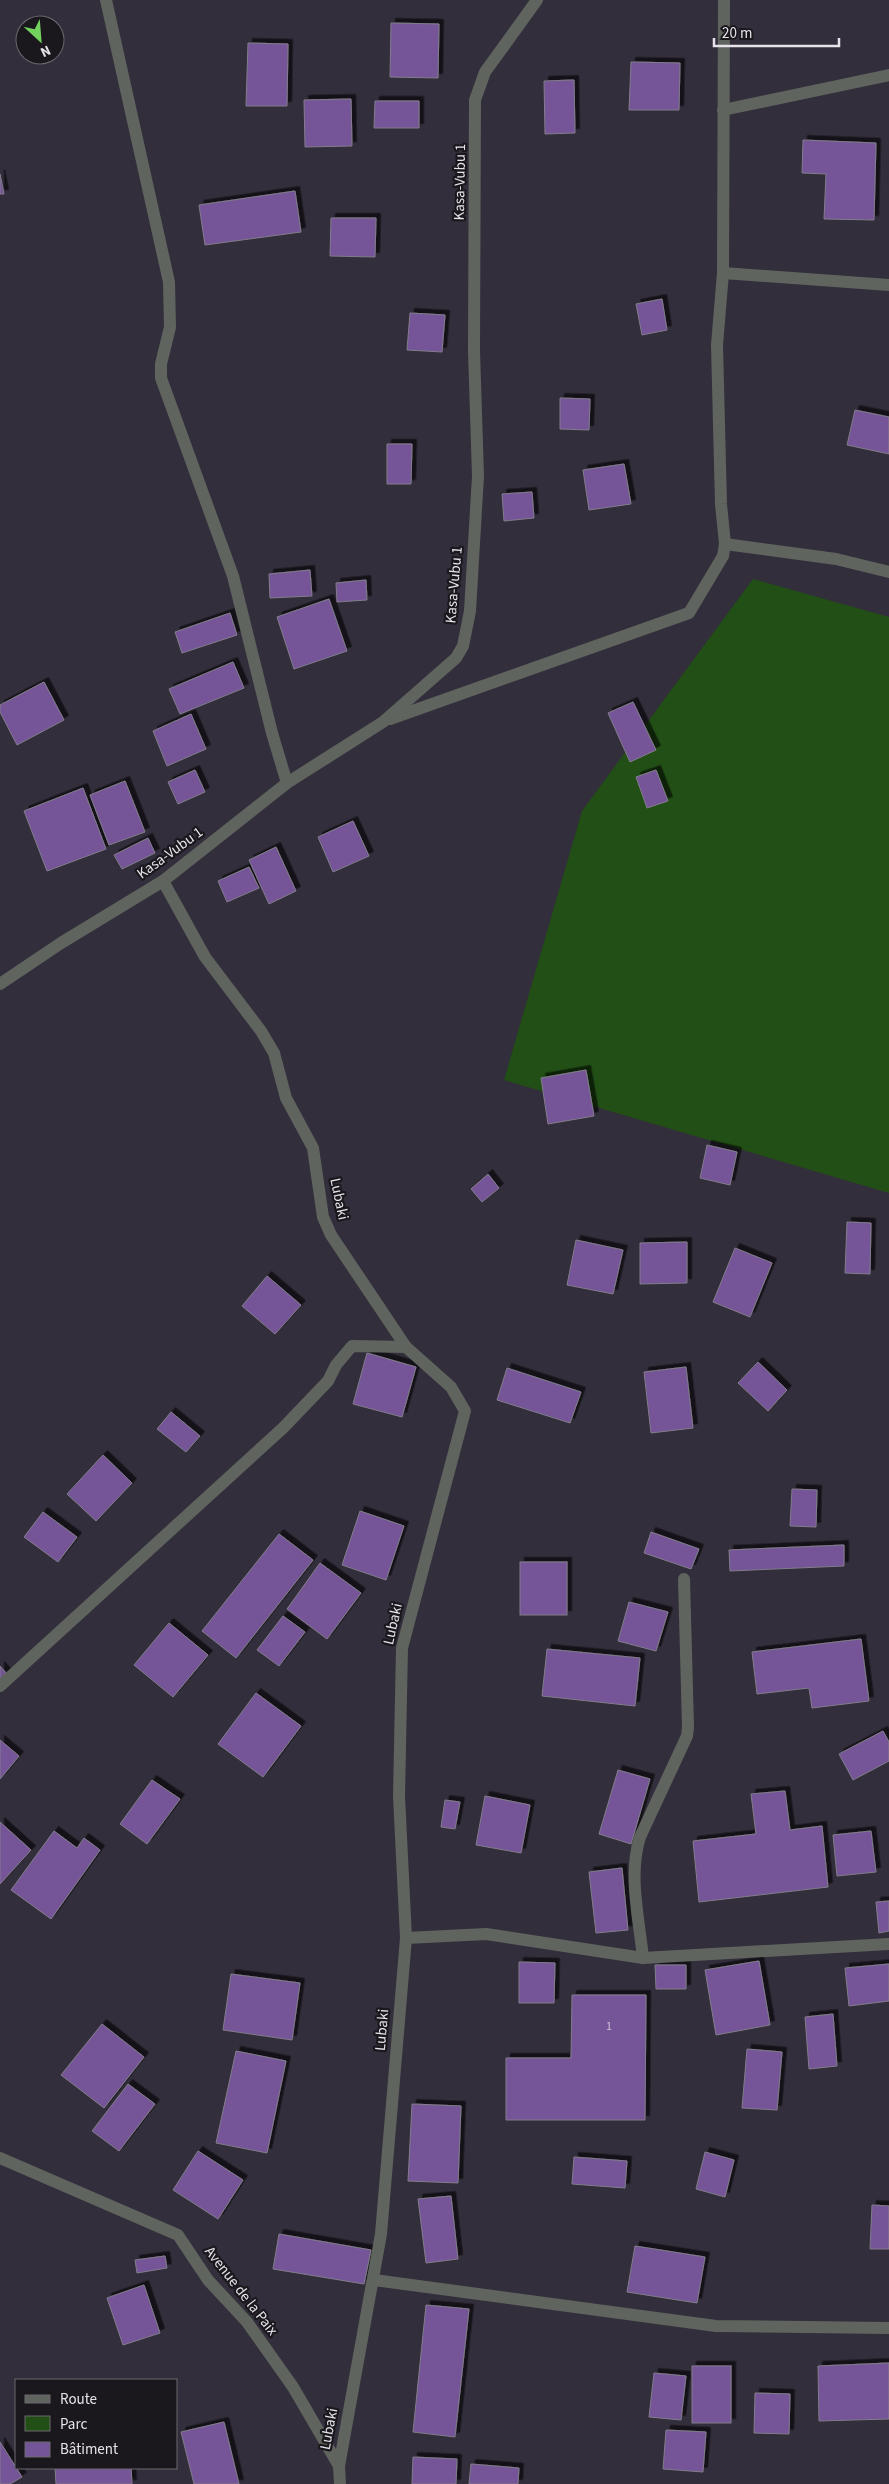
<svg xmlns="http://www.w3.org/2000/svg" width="889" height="2484" viewBox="0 0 889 2484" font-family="'Source Sans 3',sans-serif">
<defs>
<filter id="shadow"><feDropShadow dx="4.5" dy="-4.5" stdDeviation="0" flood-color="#0009"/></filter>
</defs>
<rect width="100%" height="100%" fill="#332e3b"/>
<path fill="#214f15" d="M 753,579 L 889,617 L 889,1193 L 504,1080 L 582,811 Z"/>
<g fill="#745598" stroke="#827d8b" filter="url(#shadow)">
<path d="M 391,23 L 439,24 L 438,78 L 390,77 Z"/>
<path d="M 248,43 L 288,44 L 287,106 L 246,106 Z"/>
<path d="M 631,62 L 680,63 L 679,110 L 629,110 Z"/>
<path d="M 574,80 L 575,133 L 545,134 L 544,81 Z"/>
<path d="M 351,99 L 352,146 L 305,147 L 304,100 Z"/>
<path d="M 375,101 L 419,101 L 419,128 L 374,128 Z"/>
<path d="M 803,140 L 876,143 L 874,220 L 824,219 L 826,174 L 802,173 Z"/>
<path d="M 0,174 L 4,194 L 0,194 Z"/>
<path d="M 295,191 L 301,232 L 205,245 L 199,205 Z"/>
<path d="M 331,218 L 376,218 L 375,257 L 330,256 Z"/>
<path d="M 662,299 L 667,330 L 642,335 L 636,304 Z"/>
<path d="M 410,313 L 445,315 L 442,352 L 407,350 Z"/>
<path d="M 560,398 L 590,399 L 589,430 L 560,429 Z"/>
<path d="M 855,410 L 889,417 L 889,454 L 847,445 Z"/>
<path d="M 387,444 L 412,444 L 411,484 L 387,484 Z"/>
<path d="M 624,464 L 631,504 L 589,510 L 583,470 Z"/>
<path d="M 532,492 L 534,518 L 504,521 L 502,494 Z"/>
<path d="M 310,570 L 312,596 L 270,598 L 269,574 Z"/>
<path d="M 366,580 L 367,600 L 337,602 L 336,583 Z"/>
<path d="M 329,599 L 347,651 L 294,669 L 277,617 Z"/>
<path d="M 230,613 L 237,635 L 182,653 L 175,632 Z"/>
<path d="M 233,662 L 244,688 L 180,714 L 169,689 Z"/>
<path d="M 44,682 L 64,720 L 17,745 L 0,712 L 0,705 Z"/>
<path d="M 633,702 L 656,750 L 630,762 L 608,713 Z"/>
<path d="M 191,714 L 206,749 L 167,766 L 153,731 Z"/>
<path d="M 195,770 L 205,792 L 178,804 L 168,782 Z"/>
<path d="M 656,770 L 668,801 L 647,808 L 636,777 Z"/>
<path d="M 125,781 L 145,832 L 109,845 L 90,795 Z"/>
<path d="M 83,788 L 106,849 L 47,871 L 24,811 Z"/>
<path d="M 353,821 L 369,856 L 333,872 L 318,837 Z"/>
<path d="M 148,838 L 155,853 L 122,869 L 114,855 Z"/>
<path d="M 276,847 L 296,891 L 269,904 L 249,860 Z"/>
<path d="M 249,867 L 259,888 L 227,902 L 218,881 Z"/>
<path d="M 586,1070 L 594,1116 L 548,1124 L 541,1078 Z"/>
<path d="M 707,1145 L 737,1152 L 730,1185 L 700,1178 Z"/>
<path d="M 488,1174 L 499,1188 L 482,1202 L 471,1189 Z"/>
<path d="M 847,1222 L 871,1223 L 870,1274 L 845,1273 Z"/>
<path d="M 576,1240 L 623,1250 L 613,1294 L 567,1285 Z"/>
<path d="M 687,1242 L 687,1283 L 640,1284 L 640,1243 Z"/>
<path d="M 735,1248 L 772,1263 L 750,1317 L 713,1302 Z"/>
<path d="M 267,1276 L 301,1305 L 275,1334 L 242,1306 Z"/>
<path d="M 367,1353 L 416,1367 L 402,1417 L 353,1404 Z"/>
<path d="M 758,1362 L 787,1390 L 768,1411 L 738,1383 Z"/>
<path d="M 686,1367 L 693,1428 L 651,1433 L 644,1372 Z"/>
<path d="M 507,1368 L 581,1392 L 570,1423 L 497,1400 Z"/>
<path d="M 171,1412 L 200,1436 L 186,1452 L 157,1429 Z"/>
<path d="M 103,1455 L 132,1483 L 96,1521 L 67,1494 Z"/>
<path d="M 792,1489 L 817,1490 L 816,1527 L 790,1526 Z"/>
<path d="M 360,1511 L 404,1526 L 386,1580 L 342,1565 Z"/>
<path d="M 43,1512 L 77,1537 L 58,1562 L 24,1537 Z"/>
<path d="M 651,1532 L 699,1549 L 691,1569 L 644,1553 Z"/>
<path d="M 279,1534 L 313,1560 L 236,1658 L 202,1631 Z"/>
<path d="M 844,1545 L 844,1566 L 730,1571 L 729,1550 Z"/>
<rect x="520" y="1562" width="47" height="53"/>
<path d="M 320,1563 L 361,1593 L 327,1639 L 287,1609 Z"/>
<path d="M 629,1602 L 668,1612 L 656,1651 L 618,1641 Z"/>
<path d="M 283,1616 L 305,1632 L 279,1666 L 257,1650 Z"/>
<path d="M 169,1623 L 208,1655 L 173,1697 L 134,1665 Z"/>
<path d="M 861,1639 L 869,1701 L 812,1708 L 809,1688 L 757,1694 L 752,1652 Z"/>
<path d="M 547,1649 L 640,1658 L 635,1706 L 542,1696 Z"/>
<path d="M 0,1666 L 7,1674 L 0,1680 Z"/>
<path d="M 256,1693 L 301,1726 L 263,1777 L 218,1744 Z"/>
<path d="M 883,1731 L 889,1742 L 889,1761 L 853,1780 L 839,1754 Z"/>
<path d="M 0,1740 L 19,1756 L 0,1779 Z"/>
<path d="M 618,1770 L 650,1779 L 631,1844 L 599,1834 Z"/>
<path d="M 152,1780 L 180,1799 L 147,1844 L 120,1824 Z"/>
<path d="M 785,1791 L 790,1830 L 822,1826 L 828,1887 L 699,1902 L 693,1841 L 756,1834 L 751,1794 Z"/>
<path d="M 485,1796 L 530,1805 L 521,1853 L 476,1845 Z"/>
<path d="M 445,1800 L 460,1802 L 455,1829 L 441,1827 Z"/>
<path d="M 0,1822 L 31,1850 L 0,1884 Z"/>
<path d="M 54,1831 L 77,1848 L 84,1838 L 100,1850 L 51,1919 L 11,1890 Z"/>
<path d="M 871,1831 L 876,1872 L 837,1876 L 833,1835 Z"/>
<path d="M 622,1868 L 628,1930 L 596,1933 L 589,1872 Z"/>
<path d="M 889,1901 L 889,1931 L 879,1933 L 876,1902 Z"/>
<path d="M 759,1961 L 770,2025 L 716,2035 L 705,1970 Z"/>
<path d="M 519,1962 L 555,1963 L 554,2003 L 519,2003 Z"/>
<path d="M 889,1964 L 889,2001 L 849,2006 L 845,1968 Z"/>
<path d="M 655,1965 L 686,1965 L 686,1989 L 656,1989 Z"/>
<path d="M 231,1974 L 300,1983 L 292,2040 L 223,2030 Z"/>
<path d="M 572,1995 L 646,1995 L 645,2120 L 506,2120 L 506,2058 L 571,2058 Z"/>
<path d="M 833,2014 L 837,2066 L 809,2069 L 805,2017 Z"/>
<path d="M 102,2024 L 144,2057 L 104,2108 L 61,2075 Z"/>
<path d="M 747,2049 L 782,2052 L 777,2110 L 742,2108 Z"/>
<path d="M 236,2051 L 286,2061 L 267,2153 L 216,2143 Z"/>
<path d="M 128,2084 L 155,2104 L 119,2151 L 92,2131 Z"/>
<path d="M 412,2104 L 461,2106 L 458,2183 L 408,2181 Z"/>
<path d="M 198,2151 L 243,2180 L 218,2219 L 173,2190 Z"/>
<path d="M 705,2152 L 734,2160 L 725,2197 L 696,2189 Z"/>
<path d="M 574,2157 L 627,2161 L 625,2188 L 572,2184 Z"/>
<path d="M 451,2196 L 458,2259 L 426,2263 L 418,2199 Z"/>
<path d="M 872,2205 L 889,2206 L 889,2249 L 870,2249 Z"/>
<path d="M 279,2234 L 371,2250 L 364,2284 L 273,2269 Z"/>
<path d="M 635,2246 L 705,2257 L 697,2303 L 627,2292 Z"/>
<path d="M 165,2256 L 167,2268 L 137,2273 L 135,2260 Z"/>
<path d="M 144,2285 L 160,2333 L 123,2345 L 107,2298 Z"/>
<path d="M 426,2305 L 469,2309 L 455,2437 L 413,2432 Z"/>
<path d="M 889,2363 L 889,2419 L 819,2421 L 818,2366 Z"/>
<rect x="692" y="2366" width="39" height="57"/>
<path d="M 654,2373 L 686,2376 L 681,2420 L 649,2417 Z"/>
<path d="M 755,2393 L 790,2394 L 789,2434 L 754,2433 Z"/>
<path d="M 224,2422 L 239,2484 L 194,2484 L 181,2432 Z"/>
<path d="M 666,2430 L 706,2432 L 703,2472 L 663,2469 Z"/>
<path d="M 0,2442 L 22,2477 L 10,2484 L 0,2484 Z"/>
<path d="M 413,2457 L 457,2459 L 456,2484 L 412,2484 Z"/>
<path d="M 471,2464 L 519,2468 L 518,2484 L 469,2484 Z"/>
<path d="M 55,2468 L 131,2468 L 132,2484 L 56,2484 Z"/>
</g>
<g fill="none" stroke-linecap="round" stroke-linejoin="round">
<g stroke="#5f645e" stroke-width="12">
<path d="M 106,0 L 169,282 L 170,327 L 161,364 L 161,378 L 233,576 L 272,733 L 287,783"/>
<path d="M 723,110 L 889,75"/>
<path d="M 723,273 L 889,285"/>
<path d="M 725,544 L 836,559 L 889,572"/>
<path d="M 390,719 L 689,613 L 723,556 L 725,544 L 721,504 L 717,345 L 723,273 L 724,0"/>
<path d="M 163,881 L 205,957 L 261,1031 L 274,1053 L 286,1098 L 313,1148 L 323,1217 L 331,1235 L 406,1347 L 451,1387 L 465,1411 L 402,1648 L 399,1796 L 406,1938 L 381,2234 L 339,2466"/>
<path d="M 0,984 L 61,943 L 163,881 L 287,783 L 383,722 L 456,658 L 463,646 L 470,611 L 478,476 L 474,351 L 475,100 L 485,72 L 537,0"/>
<path d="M 0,1686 L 283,1428 L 328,1381 L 336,1365 L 352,1346 L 406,1347"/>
<path d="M 406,1938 L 486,1934 L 643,1958 L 889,1944"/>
<path d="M 643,1958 C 639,1918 628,1875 640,1837 L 687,1736 L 688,1727 L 684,1579"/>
<path d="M 374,2280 L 716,2326 L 889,2328"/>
</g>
<path stroke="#5f645e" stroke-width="12" d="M 0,2158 L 178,2235 L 208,2280 L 247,2322 L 293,2387 L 339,2466 L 340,2484"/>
</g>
<g text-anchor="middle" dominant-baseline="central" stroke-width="4.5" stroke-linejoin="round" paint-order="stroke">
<g font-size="12" fill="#cac0d6">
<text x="609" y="2026">1</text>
</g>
<g font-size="15" fill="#e6e3eb" stroke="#1a181d">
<text transform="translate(460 182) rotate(-89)">Kasa-Vubu 1</text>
<text transform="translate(454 585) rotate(-85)">Kasa-Vubu 1</text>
<text transform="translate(170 853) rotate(-36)">Kasa-Vubu 1</text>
<text transform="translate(339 1199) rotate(78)">Lubaki</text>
<text transform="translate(393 1624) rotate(-77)">Lubaki</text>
<text transform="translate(382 2030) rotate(-85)">Lubaki</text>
<text transform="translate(241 2291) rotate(52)">Avenue de la Paix</text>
<text transform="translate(329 2429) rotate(-79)">Lubaki</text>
</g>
</g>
<rect x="15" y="2379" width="162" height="90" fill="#1a181d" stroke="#6c696f"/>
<rect x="25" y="2395" width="25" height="8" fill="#5f645e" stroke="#6c696f"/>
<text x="60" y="2404" font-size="15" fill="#e6e3eb">Route</text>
<rect x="25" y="2416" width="25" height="15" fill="#214f15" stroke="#6c696f"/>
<text x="60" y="2429" font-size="15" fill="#e6e3eb">Parc</text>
<rect x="25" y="2442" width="25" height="15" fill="#745598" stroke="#6c696f"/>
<text x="60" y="2454" font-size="15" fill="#e6e3eb">Bâtiment</text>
<g transform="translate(40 40) rotate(154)"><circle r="24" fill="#1a181d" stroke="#6c696f"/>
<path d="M0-4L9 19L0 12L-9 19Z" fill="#73d25d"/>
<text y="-8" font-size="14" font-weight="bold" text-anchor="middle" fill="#e6e3eb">N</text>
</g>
<path d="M714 38v8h125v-8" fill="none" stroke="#e6e3eb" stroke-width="2.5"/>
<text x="722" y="38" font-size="15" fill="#e6e3eb" stroke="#1a181d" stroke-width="4" paint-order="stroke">20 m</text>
</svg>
